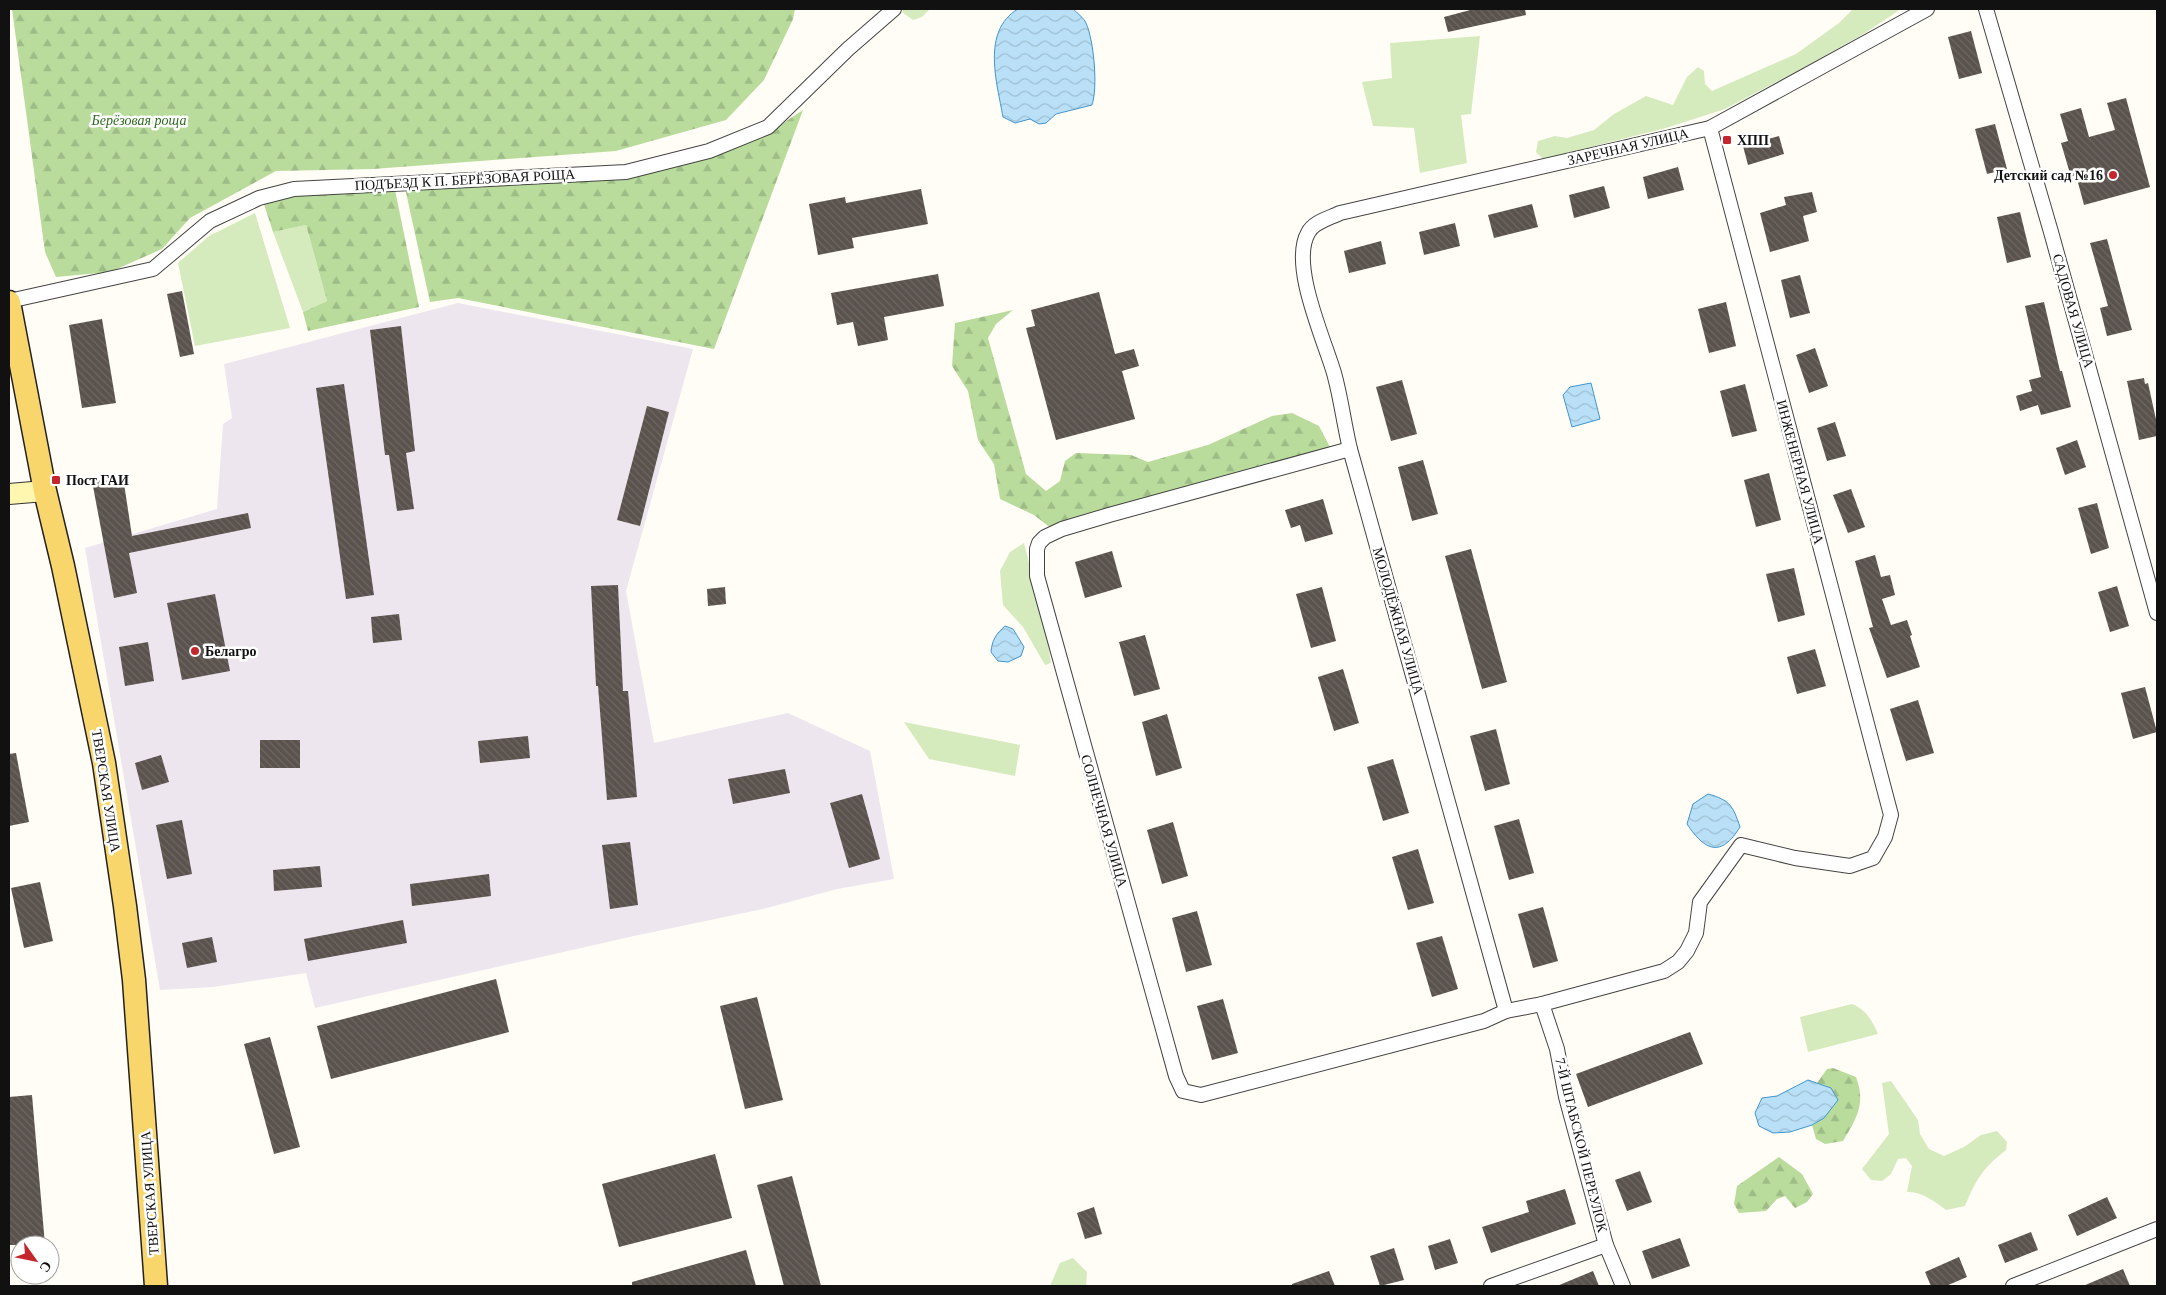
<svg xmlns="http://www.w3.org/2000/svg" width="2166" height="1295" viewBox="0 0 2166 1295" font-family="Georgia,serif">
<defs>
<pattern id="forest-firs" width="22" height="20" patternUnits="userSpaceOnUse" patternTransform="scale(1.25)"><rect width="22" height="20" fill="#b9dc9c"/><path d="M5 1l3.5 6h-7zM16 11l3.5 6h-7z" fill="#9ebc85"/></pattern>
<pattern id="water-waves" width="16" height="10" patternUnits="userSpaceOnUse" patternTransform="scale(1.25)"><rect width="16" height="10" fill="#b9e0f7"/><path d="M0 5q4-4 8 0t8 0" fill="none" stroke="#9ebfd3"/></pattern>
<pattern id="building-back-hatch" width="6" height="6" patternUnits="userSpaceOnUse" patternTransform="scale(1.25)"><rect width="6" height="6" fill="#5a524d"/><path d="M-1 5l2 2M0 0l6 6M5-1l2 2" fill="none" stroke="#6d6662"/></pattern>
</defs>
<rect width="100%" height="100%" fill="#fffdf5"/>
<path fill="#eee6ef" d="M 458,303 L 693,349 L 626,591 L 654,743 L 788,713 L 870,751 L 894,879 L 837,889 L 767,908 L 634,936 L 315,1008 L 306,973 L 213,987 L 160,990 L 85,548 L 217,509 L 223,424 L 232,418 L 224,364 Z"/>
<g fill="#d5ebbd">
<path d="M 904,9 L 930,9 L 922,17 L 913,20 L 902,12 Z"/>
<path d="M 1853,9 L 1901,9 L 1865,33 L 1803,68 L 1725,109 L 1666,128 L 1543,159 L 1536,152 L 1538,141 L 1555,136 L 1567,138 L 1594,130 L 1614,114 L 1646,96 L 1673,105 L 1687,77 L 1698,67 L 1704,71 L 1705,84 L 1712,91 L 1796,54 L 1839,23 Z"/>
<path d="M 1480,36 L 1471,114 L 1461,115 L 1467,163 L 1420,173 L 1414,128 L 1373,126 L 1362,82 L 1392,78 L 1390,43 Z"/>
<path d="M 255,213 L 290,328 L 195,346 L 178,263 L 209,236 Z"/>
<path d="M 306,225 L 327,301 L 303,312 L 273,232 Z"/>
<path d="M 1024,543 L 1046,630 L 1051,663 L 1045,665 L 1023,627 L 1003,605 L 1000,571 L 1010,552 Z"/>
<path d="M 904,722 L 1020,745 L 1015,776 L 929,759 Z"/>
<path d="M 1852,1004 C 1866,1010 1872,1020 1878,1034 L 1808,1052 L 1800,1017 Z"/>
<path d="M 1891,1081 L 1918,1120 L 1920,1134 L 1929,1149 L 1944,1156 L 1964,1147 L 1981,1135 L 1997,1131 L 2007,1142 L 2006,1150 C 1982,1169 1977,1178 1965,1206 L 1946,1210 C 1936,1202 1921,1191 1907,1192 L 1912,1166 L 1906,1158 L 1898,1159 L 1891,1174 L 1882,1181 L 1871,1180 L 1862,1169 L 1889,1134 L 1882,1083 Z"/>
<path d="M 1073,1258 L 1087,1272 L 1086,1286 L 1050,1286 L 1060,1263 Z"/>
</g>
<g fill="url(#forest-firs)">
<path d="M 12,9 L 795,9 L 793,19 L 764,80 L 726,120 L 616,151 L 373,169 L 276,171 L 190,218 L 162,249 L 110,272 L 56,277 L 45,252 Z"/>
<path d="M 803,110 L 714,349 L 458,298 L 430,302 L 405,188 L 628,177 L 768,133 Z"/>
<path d="M 395,190 L 419,307 L 308,331 L 303,312 L 327,301 L 306,225 L 273,232 L 263,201 L 297,192 Z"/>
<path d="M 1013,310 L 996,324 L 988,338 L 1026,474 L 1046,491 L 1060,481 L 1065,461 L 1076,453 L 1131,455 L 1148,462 L 1208,445 L 1272,416 L 1292,413 L 1319,426 L 1331,449 L 1052,529 L 1034,515 L 1000,499 L 994,464 L 978,440 L 968,391 L 952,366 L 955,323 Z"/>
<path d="M 1833,1068 L 1856,1077 C 1866,1103 1857,1118 1843,1141 L 1825,1144 L 1816,1139 L 1812,1125 L 1824,1118 L 1831,1088 L 1817,1083 L 1827,1069 Z"/>
<path d="M 1779,1157 L 1802,1174 L 1813,1194 L 1807,1202 L 1795,1208 L 1785,1196 L 1777,1199 L 1766,1211 L 1739,1213 L 1734,1204 L 1737,1186 Z"/>
</g>
<g fill="url(#water-waves)" stroke="#3f96cf">
<path d="M 1018,9 L 1073,9 C 1077,13 1084,18 1086,23 C 1094,41 1098,87 1092,105 L 1056,114 L 1046,123 L 1039,124 L 1030,119 L 1015,123 L 1003,117 C 997,83 981,31 1018,9 Z"/>
<path d="M 1591,383 L 1600,419 L 1572,427 L 1563,395 L 1570,387 Z"/>
<path d="M 1005,626 L 1013,629 L 1024,647 L 1021,656 L 1008,662 L 998,661 L 991,652 C 992,640 996,634 1005,626 Z"/>
<path d="M 1708,794 C 1730,800 1733,806 1740,827 C 1721,858 1705,851 1687,824 L 1693,804 Z"/>
<path d="M 1808,1080 L 1831,1088 L 1838,1100 L 1824,1118 L 1812,1125 L 1790,1132 L 1773,1133 L 1759,1126 L 1755,1113 L 1762,1098 L 1777,1096 Z"/>
</g>
<g fill="url(#building-back-hatch)">
<path d="M 1474,9 L 1525,9 L 1526,15 L 1448,32 L 1444,17 Z"/>
<path d="M 1971,31 L 1982,73 L 1959,79 L 1948,37 Z"/>
<path d="M 2126,98 L 2150,187 L 2084,205 L 2076,175 L 2071,177 L 2061,143 L 2068,141 L 2060,114 L 2081,108 L 2089,137 L 2115,130 L 2107,103 Z"/>
<path d="M 1995,124 L 2007,169 L 1987,174 L 1975,129 Z"/>
<path d="M 1779,136 L 1784,154 L 1748,165 L 1743,146 Z"/>
<path d="M 1678,167 L 1684,190 L 1648,199 L 1643,177 Z"/>
<path d="M 1604,186 L 1610,208 L 1574,218 L 1569,195 Z"/>
<path d="M 921,189 L 928,224 L 852,238 L 854,248 L 818,255 L 809,204 L 845,197 L 846,203 Z"/>
<path d="M 1812,192 L 1817,212 L 1803,216 L 1809,241 L 1770,252 L 1760,213 L 1786,205 L 1784,197 Z"/>
<path d="M 1532,204 L 1538,227 L 1494,238 L 1488,215 Z"/>
<path d="M 2020,212 L 2031,257 L 2007,263 L 1997,217 Z"/>
<path d="M 1455,223 L 1460,246 L 1424,255 L 1419,232 Z"/>
<path d="M 2107,239 L 2132,330 L 2107,336 L 2100,308 L 2108,306 L 2090,243 Z"/>
<path d="M 1381,241 L 1386,264 L 1349,273 L 1344,251 Z"/>
<path d="M 938,274 L 944,306 L 884,317 L 888,340 L 858,346 L 853,322 L 837,325 L 831,293 Z"/>
<path d="M 1800,275 L 1810,313 L 1790,318 L 1781,280 Z"/>
<path d="M 182,291 L 194,354 L 180,357 L 167,294 Z"/>
<path d="M 1099,292 L 1115,354 L 1134,349 L 1139,366 L 1122,371 L 1135,419 L 1056,440 L 1026,328 L 1035,326 L 1031,310 Z"/>
<path d="M 1726,302 L 1736,346 L 1709,353 L 1698,309 Z"/>
<path d="M 2044,302 L 2060,371 L 2062,371 L 2071,407 L 2041,415 L 2038,405 L 2020,411 L 2016,396 L 2032,391 L 2029,380 L 2041,377 L 2025,306 Z"/>
<path d="M 102,319 L 116,403 L 82,408 L 69,325 Z"/>
<path d="M 401,326 L 415,451 L 406,453 L 414,509 L 397,511 L 389,455 L 385,455 L 370,330 Z"/>
<path d="M 1815,348 L 1828,386 L 1809,393 L 1796,355 Z"/>
<path d="M 2144,378 L 2145,384 L 2148,383 L 2157,424 L 2157,436 L 2139,440 L 2127,381 Z"/>
<path d="M 1402,380 L 1417,434 L 1391,441 L 1376,387 Z"/>
<path d="M 344,384 L 374,595 L 346,599 L 316,388 Z"/>
<path d="M 1745,384 L 1757,431 L 1732,437 L 1720,391 Z"/>
<path d="M 647,406 L 669,412 L 640,526 L 617,520 Z"/>
<path d="M 1835,422 L 1846,456 L 1827,461 L 1817,428 Z"/>
<path d="M 2077,440 L 2086,467 L 2065,475 L 2056,448 Z"/>
<path d="M 1423,460 L 1438,514 L 1412,521 L 1398,467 Z"/>
<path d="M 1769,473 L 1781,520 L 1756,527 L 1744,480 Z"/>
<path d="M 123,477 L 132,536 L 248,513 L 251,528 L 129,553 L 137,593 L 114,598 L 92,481 Z"/>
<path d="M 1851,489 L 1865,527 L 1848,533 L 1833,495 Z"/>
<path d="M 1323,499 L 1333,534 L 1305,542 L 1300,525 L 1291,528 L 1285,510 Z"/>
<path d="M 2097,503 L 2109,548 L 2091,554 L 2078,508 Z"/>
<path d="M 1471,549 L 1507,682 L 1482,689 L 1445,556 Z"/>
<path d="M 1112,551 L 1122,587 L 1085,598 L 1075,562 Z"/>
<path d="M 1875,555 L 1881,577 L 1890,575 L 1895,595 L 1882,599 L 1891,625 L 1907,620 L 1912,635 L 1910,636 L 1920,667 L 1887,678 L 1869,628 L 1873,627 L 1855,561 Z"/>
<path d="M 1794,568 L 1805,615 L 1778,622 L 1766,574 Z"/>
<path d="M 618,585 L 623,691 L 628,691 L 637,797 L 607,800 L 598,686 L 596,686 L 591,586 Z"/>
<path d="M 2117,586 L 2129,626 L 2110,632 L 2098,592 Z"/>
<path d="M 725,587 L 726,604 L 708,606 L 707,589 Z"/>
<path d="M 1322,587 L 1336,641 L 1311,648 L 1296,594 Z"/>
<path d="M 215,594 L 230,671 L 182,680 L 167,603 Z"/>
<path d="M 399,614 L 402,640 L 373,643 L 371,617 Z"/>
<path d="M 1145,635 L 1160,689 L 1134,696 L 1119,642 Z"/>
<path d="M 148,642 L 154,681 L 125,686 L 119,647 Z"/>
<path d="M 1815,649 L 1826,686 L 1797,694 L 1787,657 Z"/>
<path d="M 1343,669 L 1359,723 L 1334,731 L 1318,677 Z"/>
<path d="M 2145,687 L 2157,732 L 2133,739 L 2121,693 Z"/>
<path d="M 1918,700 L 1934,753 L 1906,761 L 1890,709 Z"/>
<path d="M 1167,714 L 1182,768 L 1156,776 L 1142,722 Z"/>
<path d="M 1496,729 L 1510,784 L 1485,791 L 1470,736 Z"/>
<path d="M 528,736 L 530,758 L 480,763 L 478,741 Z"/>
<rect x="260" y="740" width="40" height="28"/>
<path d="M 16,753 L 29,822 L 9,826 L 9,754 Z"/>
<path d="M 161,755 L 169,782 L 142,790 L 135,763 Z"/>
<path d="M 1393,759 L 1409,813 L 1383,821 L 1367,767 Z"/>
<path d="M 785,769 L 790,793 L 733,804 L 728,779 Z"/>
<path d="M 862,794 L 880,859 L 849,868 L 830,803 Z"/>
<path d="M 1519,819 L 1534,873 L 1509,880 L 1494,826 Z"/>
<path d="M 182,820 L 192,874 L 167,879 L 156,825 Z"/>
<path d="M 1173,822 L 1188,876 L 1162,884 L 1147,830 Z"/>
<path d="M 630,842 L 638,905 L 610,909 L 602,845 Z"/>
<path d="M 1418,849 L 1434,903 L 1408,910 L 1392,857 Z"/>
<path d="M 320,866 L 322,887 L 274,891 L 273,870 Z"/>
<path d="M 489,874 L 491,896 L 412,906 L 410,884 Z"/>
<path d="M 40,882 L 53,941 L 24,948 L 11,888 Z"/>
<path d="M 1543,907 L 1558,961 L 1533,968 L 1518,914 Z"/>
<path d="M 1197,911 L 1212,965 L 1186,972 L 1172,918 Z"/>
<path d="M 403,920 L 407,943 L 308,961 L 304,939 Z"/>
<path d="M 1442,936 L 1458,989 L 1432,997 L 1416,943 Z"/>
<path d="M 212,937 L 217,962 L 187,968 L 182,943 Z"/>
<path d="M 496,979 L 509,1032 L 331,1079 L 317,1026 Z"/>
<path d="M 757,997 L 783,1100 L 745,1109 L 720,1006 Z"/>
<path d="M 1223,999 L 1238,1053 L 1212,1060 L 1197,1006 Z"/>
<path d="M 1690,1032 L 1703,1064 L 1588,1107 L 1576,1074 Z"/>
<path d="M 270,1037 L 300,1147 L 274,1154 L 244,1044 Z"/>
<path d="M 32,1095 L 45,1245 L 9,1245 L 9,1097 Z"/>
<path d="M 715,1154 L 732,1218 L 619,1247 L 602,1184 Z"/>
<path d="M 1640,1171 L 1652,1202 L 1627,1211 L 1615,1180 Z"/>
<path d="M 792,1176 L 821,1286 L 784,1286 L 757,1185 Z"/>
<path d="M 1565,1189 L 1576,1224 L 1491,1253 L 1482,1227 L 1529,1212 L 1526,1201 Z"/>
<path d="M 2107,1197 L 2117,1218 L 2077,1236 L 2068,1215 Z"/>
<path d="M 1094,1207 L 1102,1234 L 1085,1239 L 1077,1213 Z"/>
<path d="M 2031,1232 L 2038,1250 L 2005,1263 L 1998,1245 Z"/>
<path d="M 1680,1238 L 1690,1266 L 1652,1279 L 1642,1251 Z"/>
<path d="M 1450,1239 L 1458,1263 L 1435,1270 L 1428,1246 Z"/>
<path d="M 1394,1248 L 1404,1280 L 1380,1286 L 1370,1256 Z"/>
<path d="M 746,1250 L 756,1286 L 632,1286 L 632,1282 Z"/>
<path d="M 1959,1257 L 1967,1277 L 1946,1286 L 1931,1286 L 1925,1272 Z"/>
<path d="M 2123,1269 L 2130,1286 L 2083,1286 Z"/>
<path d="M 1329,1271 L 1335,1286 L 1292,1286 L 1292,1284 Z"/>
<path d="M 1593,1271 L 1599,1286 L 1557,1286 Z"/>
</g>
<g fill="none" stroke-linecap="round" stroke-linejoin="round">
<g stroke="#444" stroke-width="16">
<g id="street">
<path d="M 1986,9 L 2051,232 L 2157,613"/>
<path d="M 9,301 L 153,269 L 210,221 L 259,198 L 294,189 L 626,172 L 709,151 L 768,127 L 848,49 L 894,9"/>
<path d="M 1350,449 L 1109,515 L 1062,529 L 1045,537 L 1039,543 L 1037,549 L 1037,576 L 1176,1076 L 1183,1091 L 1201,1095 L 1484,1021 L 1506,1011 L 1542,1004 L 1664,971 L 1678,962 L 1687,951 L 1696,933 L 1700,902 L 1741,845 L 1795,858 L 1850,866 L 1873,858 L 1885,837 L 1891,815 L 1710,128"/>
<path d="M 1542,1004 L 1557,1049 L 1566,1097 L 1606,1245 L 1623,1286"/>
<path d="M 1506,1011 L 1350,449 C 1344,424 1341,398 1334,373 C 1324,339 1290,265 1308,233 C 1313,222 1330,218 1340,213 L 1710,128 L 1927,9"/>
<path d="M 1491,1286 L 1606,1245"/>
<path d="M 2013,1286 L 2157,1229"/>
</g>
</g>
<g stroke="#333" stroke-width="22">
<path id="secondary" d="M 9,494 L 45,491"/>
</g>
<g stroke="#222" stroke-width="25">
<path id="primary" d="M 9,302 L 45,491 L 63,566 L 104,763 L 125,906 L 134,980 L 156,1286"/>
</g>
<use href="#street" stroke="#fff" stroke-width="14"/>
<use href="#secondary" stroke="#fff6b0" stroke-width="20"/>
<use href="#primary" stroke="#f9d66b" stroke-width="22"/>
</g>
<g fill="#c4262e" stroke="#fff" stroke-width="2">
<rect x="1722" y="135" width="10" height="10" rx="2.5"/>
<circle cx="2113" cy="175" r="5"/>
<rect x="51" y="475" width="10" height="10" rx="2.5"/>
<circle cx="195" cy="651" r="5"/>
</g>
<g text-anchor="middle" dominant-baseline="central" stroke-width="5" stroke-linejoin="round" paint-order="stroke">
<g font-size="14" font-style="italic" fill="#2f6b1f" stroke="#fff">
<text x="139" y="120">Берёзовая роща</text>
</g>
<g font-size="14" font-weight="bold" fill="#111" stroke="#fff" text-anchor="start">
<text x="1737" y="140">ХПП</text>
<text x="2103" y="175" text-anchor="end">Детский сад №16</text>
<text x="66" y="480">Пост ГАИ</text>
<text x="205" y="651">Белагро</text>
</g>
<g font-size="14" fill="#111" stroke="#fff">
<text transform="translate(1628 147) rotate(-13)">ЗАРЕЧНАЯ УЛИЦА</text>
<text transform="translate(465 180) rotate(-3)">ПОДЪЕЗД К П. БЕРЁЗОВАЯ РОЩА</text>
<text transform="translate(2073 311) rotate(74)">САДОВАЯ УЛИЦА</text>
<text transform="translate(1800 472) rotate(75)">ИНЖЕНЕРНАЯ УЛИЦА</text>
<text transform="translate(1398 621) rotate(74)">МОЛОДЁЖНАЯ УЛИЦА</text>
<text transform="translate(106 791) rotate(81)">ТВЕРСКАЯ УЛИЦА</text>
<text transform="translate(1104 821) rotate(74)">СОЛНЕЧНАЯ УЛИЦА</text>
<text transform="translate(1581 1145) rotate(76)">7-Й ШТАБСКОЙ ПЕРЕУЛОК</text>
<text transform="translate(150 1193) rotate(-94)">ТВЕРСКАЯ УЛИЦА</text>
</g>
</g>
<rect width="2166" height="1295" fill="none" stroke="#111111" stroke-width="20"/>
<g transform="translate(35 1260) rotate(123)"><circle r="24" fill="#ffffff" stroke="#a0a0a0"/>
<path d="M0-4L9 19L0 12L-9 19Z" fill="#c4262e"/>
<text y="-8" font-size="14" font-weight="bold" text-anchor="middle" fill="#111111">С</text>
</g>
</svg>
